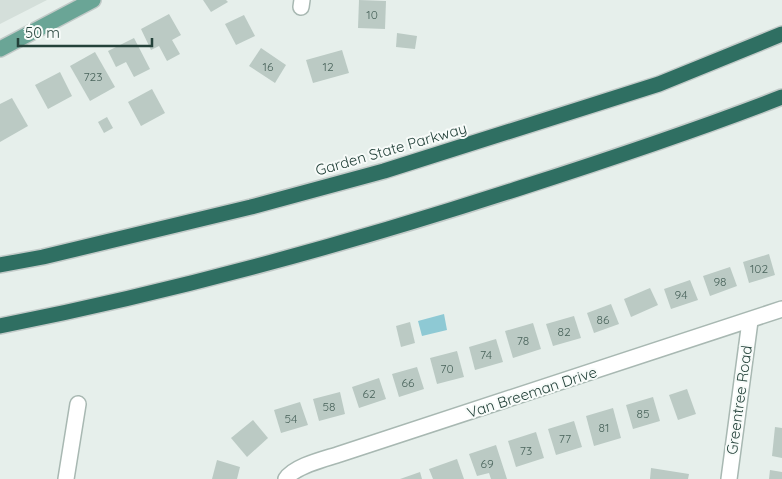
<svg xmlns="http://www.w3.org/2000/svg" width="782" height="479" viewBox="0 0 782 479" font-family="Quicksand,sans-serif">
<rect width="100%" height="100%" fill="#e6efeb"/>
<path fill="#d4dfda" d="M 0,0 L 47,0 L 0,24 Z"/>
<path fill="#8ec9d4" d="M 444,314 L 447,330 L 422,336 L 418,321 Z"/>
<g fill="#bbcac4">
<path d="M 203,0 L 226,0 L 228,2 L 211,12 Z"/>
<path d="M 359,0 L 386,1 L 385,29 L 358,28 Z"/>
<path d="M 169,14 L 181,35 L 172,40 L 180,54 L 167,61 L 159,46 L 151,50 L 141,29 Z"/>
<path d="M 244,15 L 255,36 L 236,45 L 225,24 Z"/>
<path d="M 397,33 L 417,36 L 415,49 L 396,47 Z"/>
<path d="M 134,38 L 150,69 L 134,77 L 126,62 L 116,67 L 108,51 Z"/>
<path d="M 261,48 L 286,65 L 275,83 L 249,66 Z"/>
<path d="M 342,50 L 349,73 L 313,83 L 306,60 Z"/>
<path d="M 95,52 L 115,87 L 90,101 L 70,66 Z"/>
<path d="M 60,72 L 72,96 L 48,109 L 35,85 Z"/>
<path d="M 152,89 L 165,113 L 141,126 L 128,102 Z"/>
<path d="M 12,98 L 28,126 L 0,142 L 0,104 Z"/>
<path d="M 107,117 L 113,128 L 104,133 L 98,122 Z"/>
<path d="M 769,254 L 775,275 L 749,283 L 743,262 Z"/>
<path d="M 730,267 L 737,286 L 710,296 L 703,276 Z"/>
<path d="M 690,280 L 698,300 L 671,309 L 664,289 Z"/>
<path d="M 650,288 L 658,305 L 631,317 L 624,299 Z"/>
<path d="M 611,304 L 619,324 L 594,333 L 587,313 Z"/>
<path d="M 574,316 L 581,338 L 553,346 L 546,324 Z"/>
<path d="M 410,322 L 415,343 L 401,347 L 396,326 Z"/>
<path d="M 533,323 L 541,349 L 513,358 L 505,331 Z"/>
<path d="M 496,339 L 503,362 L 475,370 L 469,347 Z"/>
<path d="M 457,351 L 464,377 L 437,384 L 430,358 Z"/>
<path d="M 417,367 L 424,389 L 399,397 L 392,374 Z"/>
<path d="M 379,378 L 386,399 L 359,408 L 352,387 Z"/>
<path d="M 687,389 L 696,414 L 678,420 L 669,395 Z"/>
<path d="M 340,392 L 345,414 L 319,421 L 313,399 Z"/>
<path d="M 653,397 L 660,421 L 633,429 L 626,405 Z"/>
<path d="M 300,402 L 308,425 L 281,433 L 274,410 Z"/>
<path d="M 613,408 L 621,438 L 594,446 L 586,416 Z"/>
<path d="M 253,420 L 268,438 L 247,457 L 231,438 Z"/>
<path d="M 574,421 L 582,447 L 556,455 L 548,429 Z"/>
<path d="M 775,427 L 782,428 L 782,458 L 772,456 Z"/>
<path d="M 536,432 L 544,458 L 516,467 L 508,441 Z"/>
<path d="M 496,445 L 507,479 L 491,479 L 489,473 L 477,476 L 469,454 Z"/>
<path d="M 457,459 L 464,479 L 433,479 L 429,469 Z"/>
<path d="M 217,460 L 240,467 L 237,479 L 212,479 Z"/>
<path d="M 651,468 L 689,474 L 688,479 L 650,479 Z"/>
<path d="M 770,470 L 782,472 L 782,479 L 769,479 Z"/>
<path d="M 420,472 L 422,479 L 400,479 Z"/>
</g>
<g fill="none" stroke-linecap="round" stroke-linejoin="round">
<g stroke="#a8b8b2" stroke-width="18">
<g id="street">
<path d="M 301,7 L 302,0"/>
<path d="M 66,479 L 78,404"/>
<path d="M 286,479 C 294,466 325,459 340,454 L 782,309"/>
<path d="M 729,479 L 750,321"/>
</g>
</g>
<g stroke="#c2cac8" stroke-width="18">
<path id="primary" d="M 0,49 L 93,0"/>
</g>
<g stroke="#c2cac8" stroke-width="18">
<g id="highway">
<path d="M 0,265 L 43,257 L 251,207 L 384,171 L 659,84 L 782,34"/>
<path d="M 0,326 C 177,291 351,243 523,187 C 610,159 697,130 782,97"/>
</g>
</g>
<use href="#street" stroke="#fff" stroke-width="15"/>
<use href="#primary" stroke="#6aa596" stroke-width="15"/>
<use href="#highway" stroke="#2f6f62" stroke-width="15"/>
</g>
<g text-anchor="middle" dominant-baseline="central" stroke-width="4" stroke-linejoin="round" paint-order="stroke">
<g font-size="12" fill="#4a645c">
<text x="372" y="14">10</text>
<text x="268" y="66">16</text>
<text x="328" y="66">12</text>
<text x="93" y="76">723</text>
<text x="759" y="268">102</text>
<text x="720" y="281">98</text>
<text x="681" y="294">94</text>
<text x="603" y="319">86</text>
<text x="564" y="331">82</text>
<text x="523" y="340">78</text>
<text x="486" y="354">74</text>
<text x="447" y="368">70</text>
<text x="408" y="382">66</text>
<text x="369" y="393">62</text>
<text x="329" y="406">58</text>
<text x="643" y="413">85</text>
<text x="291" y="418">54</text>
<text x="604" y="427">81</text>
<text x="565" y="438">77</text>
<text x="526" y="450">73</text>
<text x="487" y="463">69</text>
</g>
<g font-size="15" fill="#24423a" stroke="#f7fbf9">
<text transform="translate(391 149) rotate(-16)">Garden State Parkway</text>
<text transform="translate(532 392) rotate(-18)">Van Breeman Drive</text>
<text transform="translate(739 400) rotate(-82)">Greentree Road</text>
</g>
</g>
<path d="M18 38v8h134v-8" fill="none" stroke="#24423a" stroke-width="2.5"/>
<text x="25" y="38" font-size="15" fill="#24423a" stroke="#f7fbf9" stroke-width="4" paint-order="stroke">50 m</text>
</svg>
